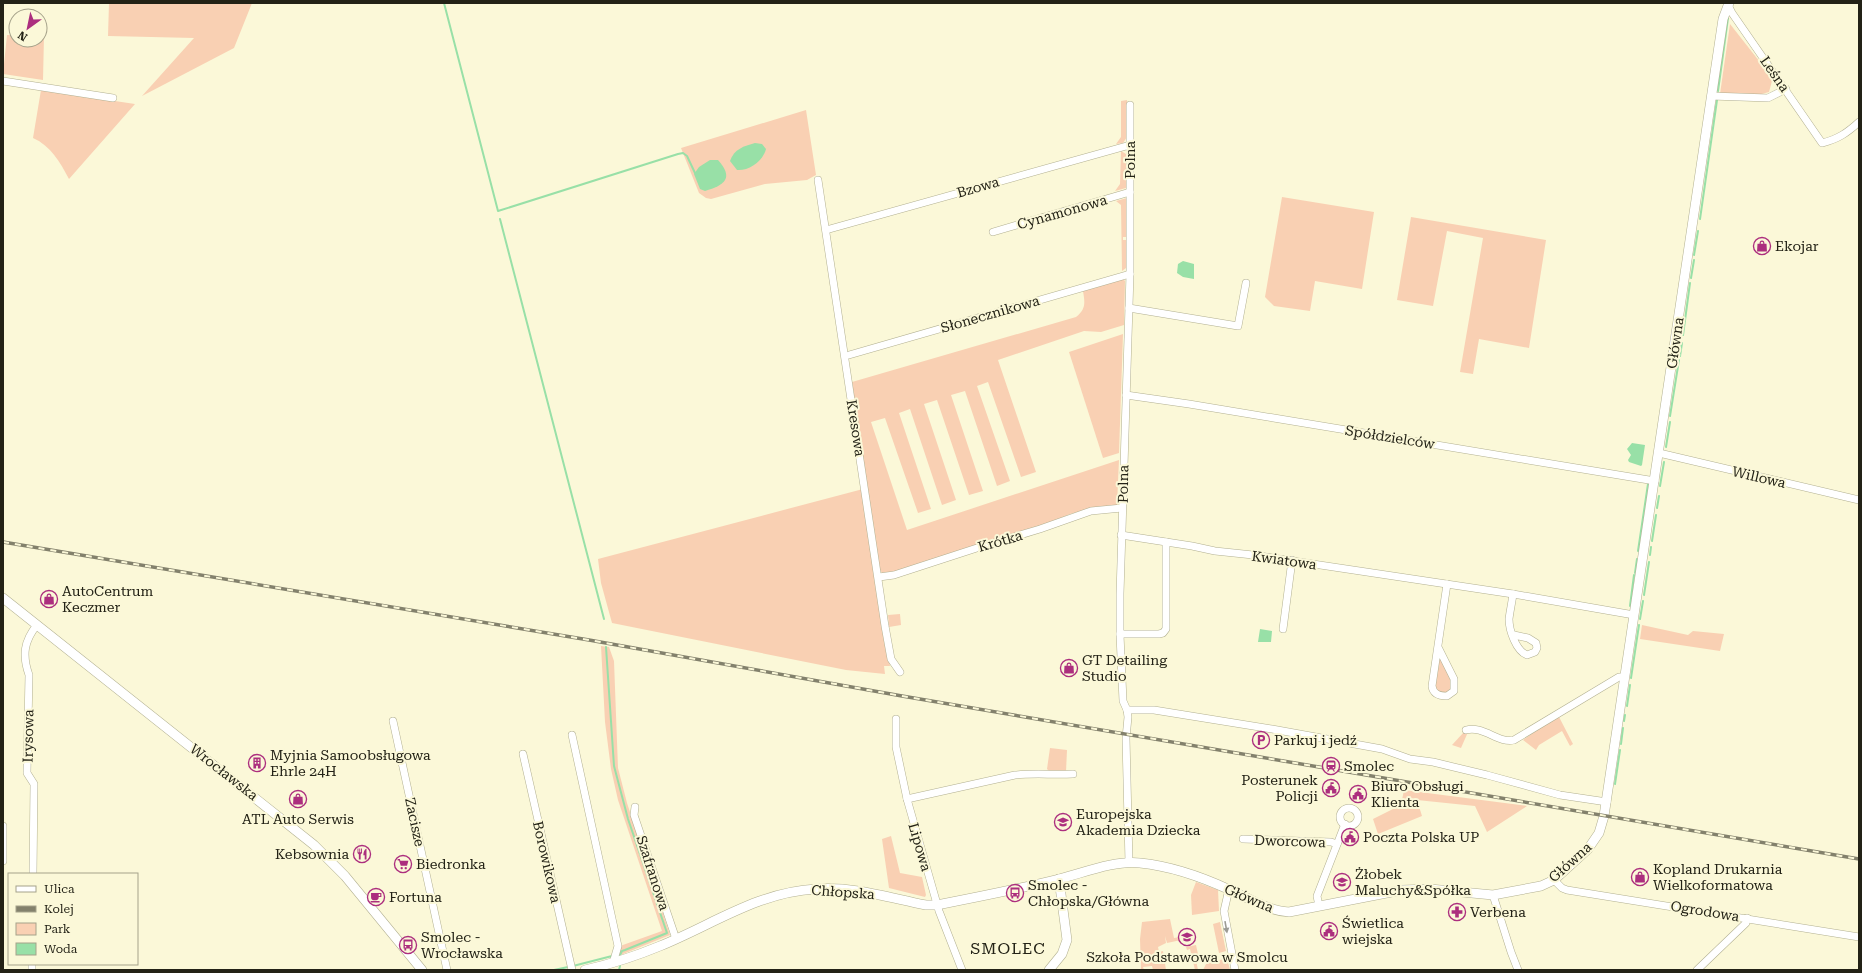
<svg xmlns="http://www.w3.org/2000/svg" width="1862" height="973" viewBox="0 0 1862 973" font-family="'Roboto Serif',serif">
<rect width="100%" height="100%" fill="#fbf8d8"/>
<g fill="#f9d0b3">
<path d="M 109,3 L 252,3 L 234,48 L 142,96 L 194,38 L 108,36 Z"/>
<path d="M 1730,24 L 1763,66 L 1772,81 L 1769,92 L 1758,95 L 1720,94 Z"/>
<path d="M 7,35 L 16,35 L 16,40 L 40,40 L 40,36 L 44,36 L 43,80 L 3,74 Z"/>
<path d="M 41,90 L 135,104 L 69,179 C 60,162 51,146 33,138 Z"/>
<path d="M 1127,100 L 1127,137 L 1123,143 L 1116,144 L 1121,137 L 1121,101 Z"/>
<path d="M 806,110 L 816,175 L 807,180 L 765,184 L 711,199 L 706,198 L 699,193 L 681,148 Z"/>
<path d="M 1121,151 L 1126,154 L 1126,188 L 1115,191 L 1120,184 Z"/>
<path d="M 1282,197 L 1374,212 L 1362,289 L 1315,281 L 1310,311 L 1274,306 L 1265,297 Z"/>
<path d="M 1127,198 L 1127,237 L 1123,237 L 1123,240 L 1127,240 L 1126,268 L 1122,271 L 1121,205 L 1116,201 Z"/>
<path d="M 1411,217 L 1546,240 L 1529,348 L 1479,339 L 1473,374 L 1460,372 L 1483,238 L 1447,231 L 1433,306 L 1397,300 Z"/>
<path d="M 1123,279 L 1125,281 L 1124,325 L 1101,332 L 1084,331 L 998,360 L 1036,472 L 1021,477 L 988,382 L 977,386 L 1010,481 L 997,486 L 965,391 L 951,395 L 983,491 L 969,495 L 937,400 L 924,404 L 956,500 L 942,505 L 910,409 L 899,413 L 931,509 L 918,513 L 885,418 L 871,422 L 907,530 L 1119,460 L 1117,505 L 1086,510 L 1070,514 L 1048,524 L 887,574 L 882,573 L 880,570 L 852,382 L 1076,317 C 1086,309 1085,303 1083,291 Z"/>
<path d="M 1123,334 L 1119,453 L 1103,458 L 1069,352 Z"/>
<path d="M 863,489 L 890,666 L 884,666 L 885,674 L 846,670 L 612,623 L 601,583 L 598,559 Z"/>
<path d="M 900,614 L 901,625 L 889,627 L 888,615 Z"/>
<path d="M 1642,625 L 1688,635 L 1693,631 L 1724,634 L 1720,651 L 1640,639 Z"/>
<path d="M 601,646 L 609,647 L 614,661 L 618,768 L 627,803 L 670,935 L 618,956 L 620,946 L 662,931 L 618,800 L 611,769 L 605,722 Z"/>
<path d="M 1438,660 L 1442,660 L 1453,686 L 1447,694 L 1436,690 L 1434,684 Z"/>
<path d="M 1558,715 L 1573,744 L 1570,746 L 1562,731 L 1539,745 L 1536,750 L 1523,740 Z"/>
<path d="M 1464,732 L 1468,732 L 1461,748 L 1452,745 Z"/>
<path d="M 1050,748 L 1067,750 L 1066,772 L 1050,772 L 1047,769 Z"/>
<path d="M 1404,790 L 1527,806 L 1487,832 L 1475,806 L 1417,800 L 1422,816 L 1378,834 L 1373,819 L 1401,805 Z"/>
<path d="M 891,836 L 900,873 L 922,877 L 926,895 L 925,897 L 889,888 L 882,839 Z"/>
<path d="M 1196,882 L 1218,890 L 1219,911 L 1192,915 L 1191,895 Z"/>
<path d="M 1170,919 L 1174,938 L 1180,937 L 1181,940 L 1167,943 L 1165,936 L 1166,943 L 1158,947 L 1159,952 L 1163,951 L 1166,970 L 1153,970 L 1152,966 L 1143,967 L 1144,970 L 1141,970 L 1140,939 L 1142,922 Z"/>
<path d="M 1220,922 L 1226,951 L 1219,953 L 1213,924 Z"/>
<path d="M 1196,945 L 1199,959 L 1196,960 L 1198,970 L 1195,970 L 1190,949 L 1187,950 L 1186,947 Z"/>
<path d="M 1227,958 L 1230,970 L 1203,970 L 1206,964 Z"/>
</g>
<g fill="#98e0a7">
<path d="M 755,143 L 762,144 L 766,149 C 763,161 749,171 737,170 L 730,161 C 734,149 744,146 755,143 Z"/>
<path d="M 710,160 L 718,160 C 734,178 725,185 705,191 L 700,189 L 694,174 L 699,167 Z"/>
<path d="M 1183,261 L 1194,264 L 1194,279 L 1183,277 L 1177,273 L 1178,264 Z"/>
<path d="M 1632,443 L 1645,445 L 1642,465 L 1641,466 L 1629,462 L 1628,460 L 1631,455 L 1627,449 Z"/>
<path d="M 1260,629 L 1272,631 L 1271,642 L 1258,642 Z"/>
</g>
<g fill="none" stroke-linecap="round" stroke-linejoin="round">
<g stroke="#98e0a7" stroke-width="2">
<path d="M 444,3 L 498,211 L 678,154 L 683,153 L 687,156 L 695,173"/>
<path d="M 1718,91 L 1728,18"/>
<path d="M 500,219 L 604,619"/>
<path d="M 1700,219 L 1717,100"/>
<path d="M 1694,255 L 1698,231"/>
<path d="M 1691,278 L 1694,260"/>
<path d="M 1683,335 L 1690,283"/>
<path d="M 1680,356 L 1682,343"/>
<path d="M 1670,416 L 1679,360"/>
<path d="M 1666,447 L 1670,422"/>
<path d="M 1660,486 L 1664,462"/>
<path d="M 1657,508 L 1659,496"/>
<path d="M 1652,541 L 1656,515"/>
<path d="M 1638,551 L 1648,484"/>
<path d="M 1650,555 L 1651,547"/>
<path d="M 1635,573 L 1637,559"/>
<path d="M 1644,595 L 1649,562"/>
<path d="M 1630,606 L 1634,575"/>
<path d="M 1640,619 L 1643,601"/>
<path d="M 606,647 L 614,766 L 628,819 L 667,933 L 625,950 L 622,951 L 620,955"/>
<path d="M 1631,678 L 1639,625"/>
<path d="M 1627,706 L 1630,685"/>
<path d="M 1624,721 L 1625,715"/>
<path d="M 1621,744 L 1623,728"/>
<path d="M 1615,784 L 1620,750"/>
<path d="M 573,966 L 612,956"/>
<path d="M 554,970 L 568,967"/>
<path d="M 619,970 L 620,966"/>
</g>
<g stroke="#b2b091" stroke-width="8">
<g id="minor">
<path d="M 1728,5 L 1732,13 L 1822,143 C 1838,139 1847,133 1859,122"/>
<path d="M 3,81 L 113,98"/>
<path d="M 1711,96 L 1768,98 L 1786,89"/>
<path d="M 818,180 L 885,626 L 891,659 L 900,672"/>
<path d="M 826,230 L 1130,145"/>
<path d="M 993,232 L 1130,192"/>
<path d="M 1129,308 L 1238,326 L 1246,283"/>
<path d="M 849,355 L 1130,274"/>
<path d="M 1126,395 L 1189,404 L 1655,481"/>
<path d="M 1659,453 L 1859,500"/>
<path d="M 1121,535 L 1192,546 L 1215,551 L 1253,555 L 1513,594 L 1634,615"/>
<path d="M 879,577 L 894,575 L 980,547 L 1040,529 L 1091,511 L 1122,508"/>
<path d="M 1513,594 C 1512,602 1510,611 1509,619 C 1509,630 1516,651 1527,655 L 1535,652 L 1537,648 L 1536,643 L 1528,638 L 1514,635"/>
<path d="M 1283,629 L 1292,560"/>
<path d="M 1120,634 L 1159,634 L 1163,633 L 1166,629 L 1166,542"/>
<path d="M 1438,647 L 1454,679 L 1454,691 L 1447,696 C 1439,696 1433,694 1432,686 L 1447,584"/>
<path d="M 1127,710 L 1154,710 L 1272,729 L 1382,749 L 1410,759 L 1433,762 L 1487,775 L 1560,795 L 1607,802"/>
<path d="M 896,719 L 896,747 L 907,799 L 939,911 L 962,970"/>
<path d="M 393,721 L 447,970"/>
<path d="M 1466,730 C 1483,725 1499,744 1514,740 L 1619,677 L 1625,677"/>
<path d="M 572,735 L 618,946 L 613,963"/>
<path d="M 523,754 L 572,970"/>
<path d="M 907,799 L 1015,775 C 1034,773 1053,775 1073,774"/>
<path d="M 635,807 L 634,815 L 676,939"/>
<circle cx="1349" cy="817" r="9"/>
<path d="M 1243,839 L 1331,842 L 1337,844"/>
<path d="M 3,861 L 3,826"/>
<path d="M 1129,863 L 1126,738 L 1128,717 L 1127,710 L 1123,701 L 1120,635 L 1120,594 L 1130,274 L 1130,105"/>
<path d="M 33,874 L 34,784 L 27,773 L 29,675 C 22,655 24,641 37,625"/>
<path d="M 1554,880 L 1562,888 L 1567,890 L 1859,937"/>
<path d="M 1229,889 L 1224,911 L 1235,970"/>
<path d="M 1493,895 L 1511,952 L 1518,970"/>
<path d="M 1319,906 L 1317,896 L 1345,824"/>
<path d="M 32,970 L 32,964"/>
<path d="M 1697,970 L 1746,923 L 1747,918"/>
</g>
</g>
<g stroke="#b2b091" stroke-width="10">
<g id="tertiary">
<path d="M 3,598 L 314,845 L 345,876 L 422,970"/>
<path d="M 585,970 C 611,964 636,956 660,946 C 712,925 758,892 816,889 C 853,886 890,898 926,905 L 937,905 C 978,897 1019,889 1059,879 C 1083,873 1115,860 1140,863 C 1170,866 1202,877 1230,890 C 1249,898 1268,911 1289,912 L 1402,890 L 1430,889 L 1493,895 L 1541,886 L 1554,880 L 1588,849 L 1599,833 L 1604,816 L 1723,19 L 1729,3"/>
<path d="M 1049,970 L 1062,954 L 1067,940 L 1059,879"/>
</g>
</g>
<use href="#minor" stroke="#fff" stroke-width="7"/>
<use href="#tertiary" stroke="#fff" stroke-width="9"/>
<g stroke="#83816c" stroke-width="3.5">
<path id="rail" d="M 3,542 L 589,640 L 902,696 L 1859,859"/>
</g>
<use href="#rail" stroke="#fbf8d8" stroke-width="2" stroke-dasharray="6" stroke-linecap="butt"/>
</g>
<defs><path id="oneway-solid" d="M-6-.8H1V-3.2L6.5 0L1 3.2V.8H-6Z"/></defs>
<use fill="#9c9c96" href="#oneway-solid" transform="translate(1226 927) rotate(80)"/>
<defs>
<g id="shop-ring" transform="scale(0.9)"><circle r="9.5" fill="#fbf8d8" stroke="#ac2e7e" stroke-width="1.5"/><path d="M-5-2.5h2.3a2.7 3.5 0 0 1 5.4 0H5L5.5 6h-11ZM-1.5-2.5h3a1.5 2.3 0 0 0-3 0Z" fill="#ac2e7e"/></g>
<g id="parking-ring" transform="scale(0.9)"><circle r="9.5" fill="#fbf8d8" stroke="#ac2e7e" stroke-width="1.5"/><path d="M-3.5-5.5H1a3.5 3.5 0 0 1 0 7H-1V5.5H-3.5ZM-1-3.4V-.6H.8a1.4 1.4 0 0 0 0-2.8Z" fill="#ac2e7e"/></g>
<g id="building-ring" transform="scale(0.9)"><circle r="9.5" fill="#fbf8d8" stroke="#ac2e7e" stroke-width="1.5"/><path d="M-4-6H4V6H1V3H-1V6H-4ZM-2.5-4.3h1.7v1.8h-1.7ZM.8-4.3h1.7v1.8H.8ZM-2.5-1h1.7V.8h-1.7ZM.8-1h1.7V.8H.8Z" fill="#ac2e7e"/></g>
<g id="station-ring" transform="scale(0.9)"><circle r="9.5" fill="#fbf8d8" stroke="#ac2e7e" stroke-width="1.5"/><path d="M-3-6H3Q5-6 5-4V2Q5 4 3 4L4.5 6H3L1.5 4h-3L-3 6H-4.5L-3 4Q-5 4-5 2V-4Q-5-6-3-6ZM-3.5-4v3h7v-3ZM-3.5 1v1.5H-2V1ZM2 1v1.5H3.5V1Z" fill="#ac2e7e"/></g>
<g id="civic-ring" transform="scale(0.9)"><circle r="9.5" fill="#fbf8d8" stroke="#ac2e7e" stroke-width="1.5"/><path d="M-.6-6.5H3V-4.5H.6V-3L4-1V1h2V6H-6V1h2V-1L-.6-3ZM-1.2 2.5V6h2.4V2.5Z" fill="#ac2e7e"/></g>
<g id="school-ring" transform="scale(0.9)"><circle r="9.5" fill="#fbf8d8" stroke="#ac2e7e" stroke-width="1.5"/><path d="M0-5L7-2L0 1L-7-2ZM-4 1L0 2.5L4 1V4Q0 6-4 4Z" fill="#ac2e7e"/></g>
<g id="restaurant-ring" transform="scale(0.9)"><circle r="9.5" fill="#fbf8d8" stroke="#ac2e7e" stroke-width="1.5"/><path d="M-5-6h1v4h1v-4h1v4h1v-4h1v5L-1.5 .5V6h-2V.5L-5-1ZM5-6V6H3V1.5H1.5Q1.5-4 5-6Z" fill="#ac2e7e"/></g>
<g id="supermarket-ring" transform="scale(0.9)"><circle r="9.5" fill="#fbf8d8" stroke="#ac2e7e" stroke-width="1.5"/><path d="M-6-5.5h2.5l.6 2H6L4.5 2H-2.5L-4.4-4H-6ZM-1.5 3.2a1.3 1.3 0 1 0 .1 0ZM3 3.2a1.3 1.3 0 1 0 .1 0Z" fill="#ac2e7e"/></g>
<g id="bus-ring" transform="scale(0.9)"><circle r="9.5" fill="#fbf8d8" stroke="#ac2e7e" stroke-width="1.5"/><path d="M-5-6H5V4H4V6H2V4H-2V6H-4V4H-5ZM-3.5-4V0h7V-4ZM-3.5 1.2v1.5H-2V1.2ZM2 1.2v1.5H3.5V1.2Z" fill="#ac2e7e"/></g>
<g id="cafe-ring" transform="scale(0.9)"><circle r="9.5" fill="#fbf8d8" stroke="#ac2e7e" stroke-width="1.5"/><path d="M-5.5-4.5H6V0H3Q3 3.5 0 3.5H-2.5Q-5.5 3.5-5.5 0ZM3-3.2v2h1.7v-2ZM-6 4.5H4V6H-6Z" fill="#ac2e7e"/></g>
<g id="pharmacy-ring" transform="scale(0.9)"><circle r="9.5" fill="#fbf8d8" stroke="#ac2e7e" stroke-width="1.5"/><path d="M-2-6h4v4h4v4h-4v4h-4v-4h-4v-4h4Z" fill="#ac2e7e"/></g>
</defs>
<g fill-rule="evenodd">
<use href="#shop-ring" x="1762" y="246"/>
<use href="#shop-ring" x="49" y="599"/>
<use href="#shop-ring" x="1069" y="668"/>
<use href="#parking-ring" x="1261" y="740"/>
<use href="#building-ring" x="257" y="763"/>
<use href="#station-ring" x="1331" y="766"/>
<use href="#civic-ring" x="1331" y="788"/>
<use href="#civic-ring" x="1358" y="794"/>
<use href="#shop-ring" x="298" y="799"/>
<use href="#school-ring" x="1063" y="822"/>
<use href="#civic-ring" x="1350" y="837"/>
<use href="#restaurant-ring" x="362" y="854"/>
<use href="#supermarket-ring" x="403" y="864"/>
<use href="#shop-ring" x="1640" y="877"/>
<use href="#school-ring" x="1342" y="882"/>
<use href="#bus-ring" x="1015" y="893"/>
<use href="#cafe-ring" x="376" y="897"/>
<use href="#pharmacy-ring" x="1457" y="912"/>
<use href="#civic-ring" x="1329" y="931"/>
<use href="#school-ring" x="1187" y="937"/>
<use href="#bus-ring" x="408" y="945"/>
</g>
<g text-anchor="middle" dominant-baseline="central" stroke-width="4" stroke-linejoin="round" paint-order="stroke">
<g font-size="14" fill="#232216" stroke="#fbf8d8">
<text transform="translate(1775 74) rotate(55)">Leśna</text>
<text transform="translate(1130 160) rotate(-90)">Polna</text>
<text transform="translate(978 187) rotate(-16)">Bzowa</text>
<text transform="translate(1062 212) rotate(-16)">Cynamonowa</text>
<text transform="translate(990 314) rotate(-16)">Słonecznikowa</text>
<text transform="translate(1675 343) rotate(-82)">Główna</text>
<text transform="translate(856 428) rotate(81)">Kresowa</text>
<text transform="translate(1390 437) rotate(9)">Spółdzielców</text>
<text transform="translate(1759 477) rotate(13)">Willowa</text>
<text transform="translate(1123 484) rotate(-89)">Polna</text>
<text transform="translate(1000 541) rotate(-16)">Krótka</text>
<text transform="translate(1284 560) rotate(8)">Kwiatowa</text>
<text transform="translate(28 736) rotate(-89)">Irysowa</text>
<text transform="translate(224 772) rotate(38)">Wrocławska</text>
<text transform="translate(415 822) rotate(78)">Zacisze</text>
<text transform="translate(1290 841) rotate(2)">Dworcowa</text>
<text transform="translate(920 847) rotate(74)">Lipowa</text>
<text transform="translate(547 862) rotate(77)">Borowikowa</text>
<text transform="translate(1570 862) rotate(-42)">Główna</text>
<text transform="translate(653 873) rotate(72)">Szafranowa</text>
<text transform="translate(843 892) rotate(4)">Chłopska</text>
<text transform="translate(1249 898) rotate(23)">Główna</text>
<text transform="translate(1705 911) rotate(9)">Ogrodowa</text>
</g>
<g font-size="14" fill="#232216" stroke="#fbf8d8" text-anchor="start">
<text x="1775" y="246">Ekojar</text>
<text x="62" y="591">AutoCentrum<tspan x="62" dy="16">Keczmer</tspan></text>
<text x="1082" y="660">GT Detailing<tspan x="1082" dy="16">Studio</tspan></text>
<text x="1274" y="740">Parkuj i jedź</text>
<text x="270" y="755">Myjnia Samoobsługowa<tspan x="270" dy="16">Ehrle 24H</tspan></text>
<text x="1344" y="766">Smolec</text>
<text x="1318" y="780" text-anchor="end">Posterunek<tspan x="1318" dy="16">Policji</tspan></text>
<text x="1371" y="786">Biuro Obsługi<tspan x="1371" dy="16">Klienta</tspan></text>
<text x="1076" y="814">Europejska<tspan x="1076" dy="16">Akademia Dziecka</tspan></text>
<text x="298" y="819" text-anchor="middle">ATL Auto Serwis</text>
<text x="1363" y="837">Poczta Polska UP</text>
<text x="349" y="854" text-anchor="end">Kebsownia</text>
<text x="416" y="864">Biedronka</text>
<text x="1653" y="869">Kopland Drukarnia<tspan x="1653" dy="16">Wielkoformatowa</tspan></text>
<text x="1355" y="874">Żłobek<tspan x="1355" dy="16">Maluchy&amp;Spółka</tspan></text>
<text x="1028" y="885">Smolec -<tspan x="1028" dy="16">Chłopska/Główna</tspan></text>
<text x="389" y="897">Fortuna</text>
<text x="1470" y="912">Verbena</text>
<text x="1342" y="923">Świetlica<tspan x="1342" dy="16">wiejska</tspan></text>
<text x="421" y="937">Smolec -<tspan x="421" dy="16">Wrocławska</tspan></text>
<text x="1187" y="957" text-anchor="middle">Szkoła Podstawowa w Smolcu</text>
</g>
<g font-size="16" letter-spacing="1" fill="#232216" stroke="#fbf8d8">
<text x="1008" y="948">SMOLEC</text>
</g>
</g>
<rect width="1862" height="973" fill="none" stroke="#232216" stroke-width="8"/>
<rect x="8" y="873" width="130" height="92" fill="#fbf8d8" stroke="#a5a28a"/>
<rect x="16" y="886" width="20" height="6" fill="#ffffff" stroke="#a5a28a"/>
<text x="44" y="893" font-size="12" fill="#232216">Ulica</text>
<rect x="16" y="906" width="20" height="6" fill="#83816c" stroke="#a5a28a"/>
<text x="44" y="913" font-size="12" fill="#232216">Kolej</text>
<rect x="16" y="923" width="20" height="12" fill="#f9d0b3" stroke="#a5a28a"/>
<text x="44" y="933" font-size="12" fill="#232216">Park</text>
<rect x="16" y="943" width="20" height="12" fill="#98e0a7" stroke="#a5a28a"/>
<text x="44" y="953" font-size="12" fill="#232216">Woda</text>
<g transform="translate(28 28) rotate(213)"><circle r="19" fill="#fbf8d8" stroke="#a5a28a"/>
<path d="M0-3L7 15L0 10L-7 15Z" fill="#ac2e7e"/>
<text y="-6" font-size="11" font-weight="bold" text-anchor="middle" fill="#232216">N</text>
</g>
</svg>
